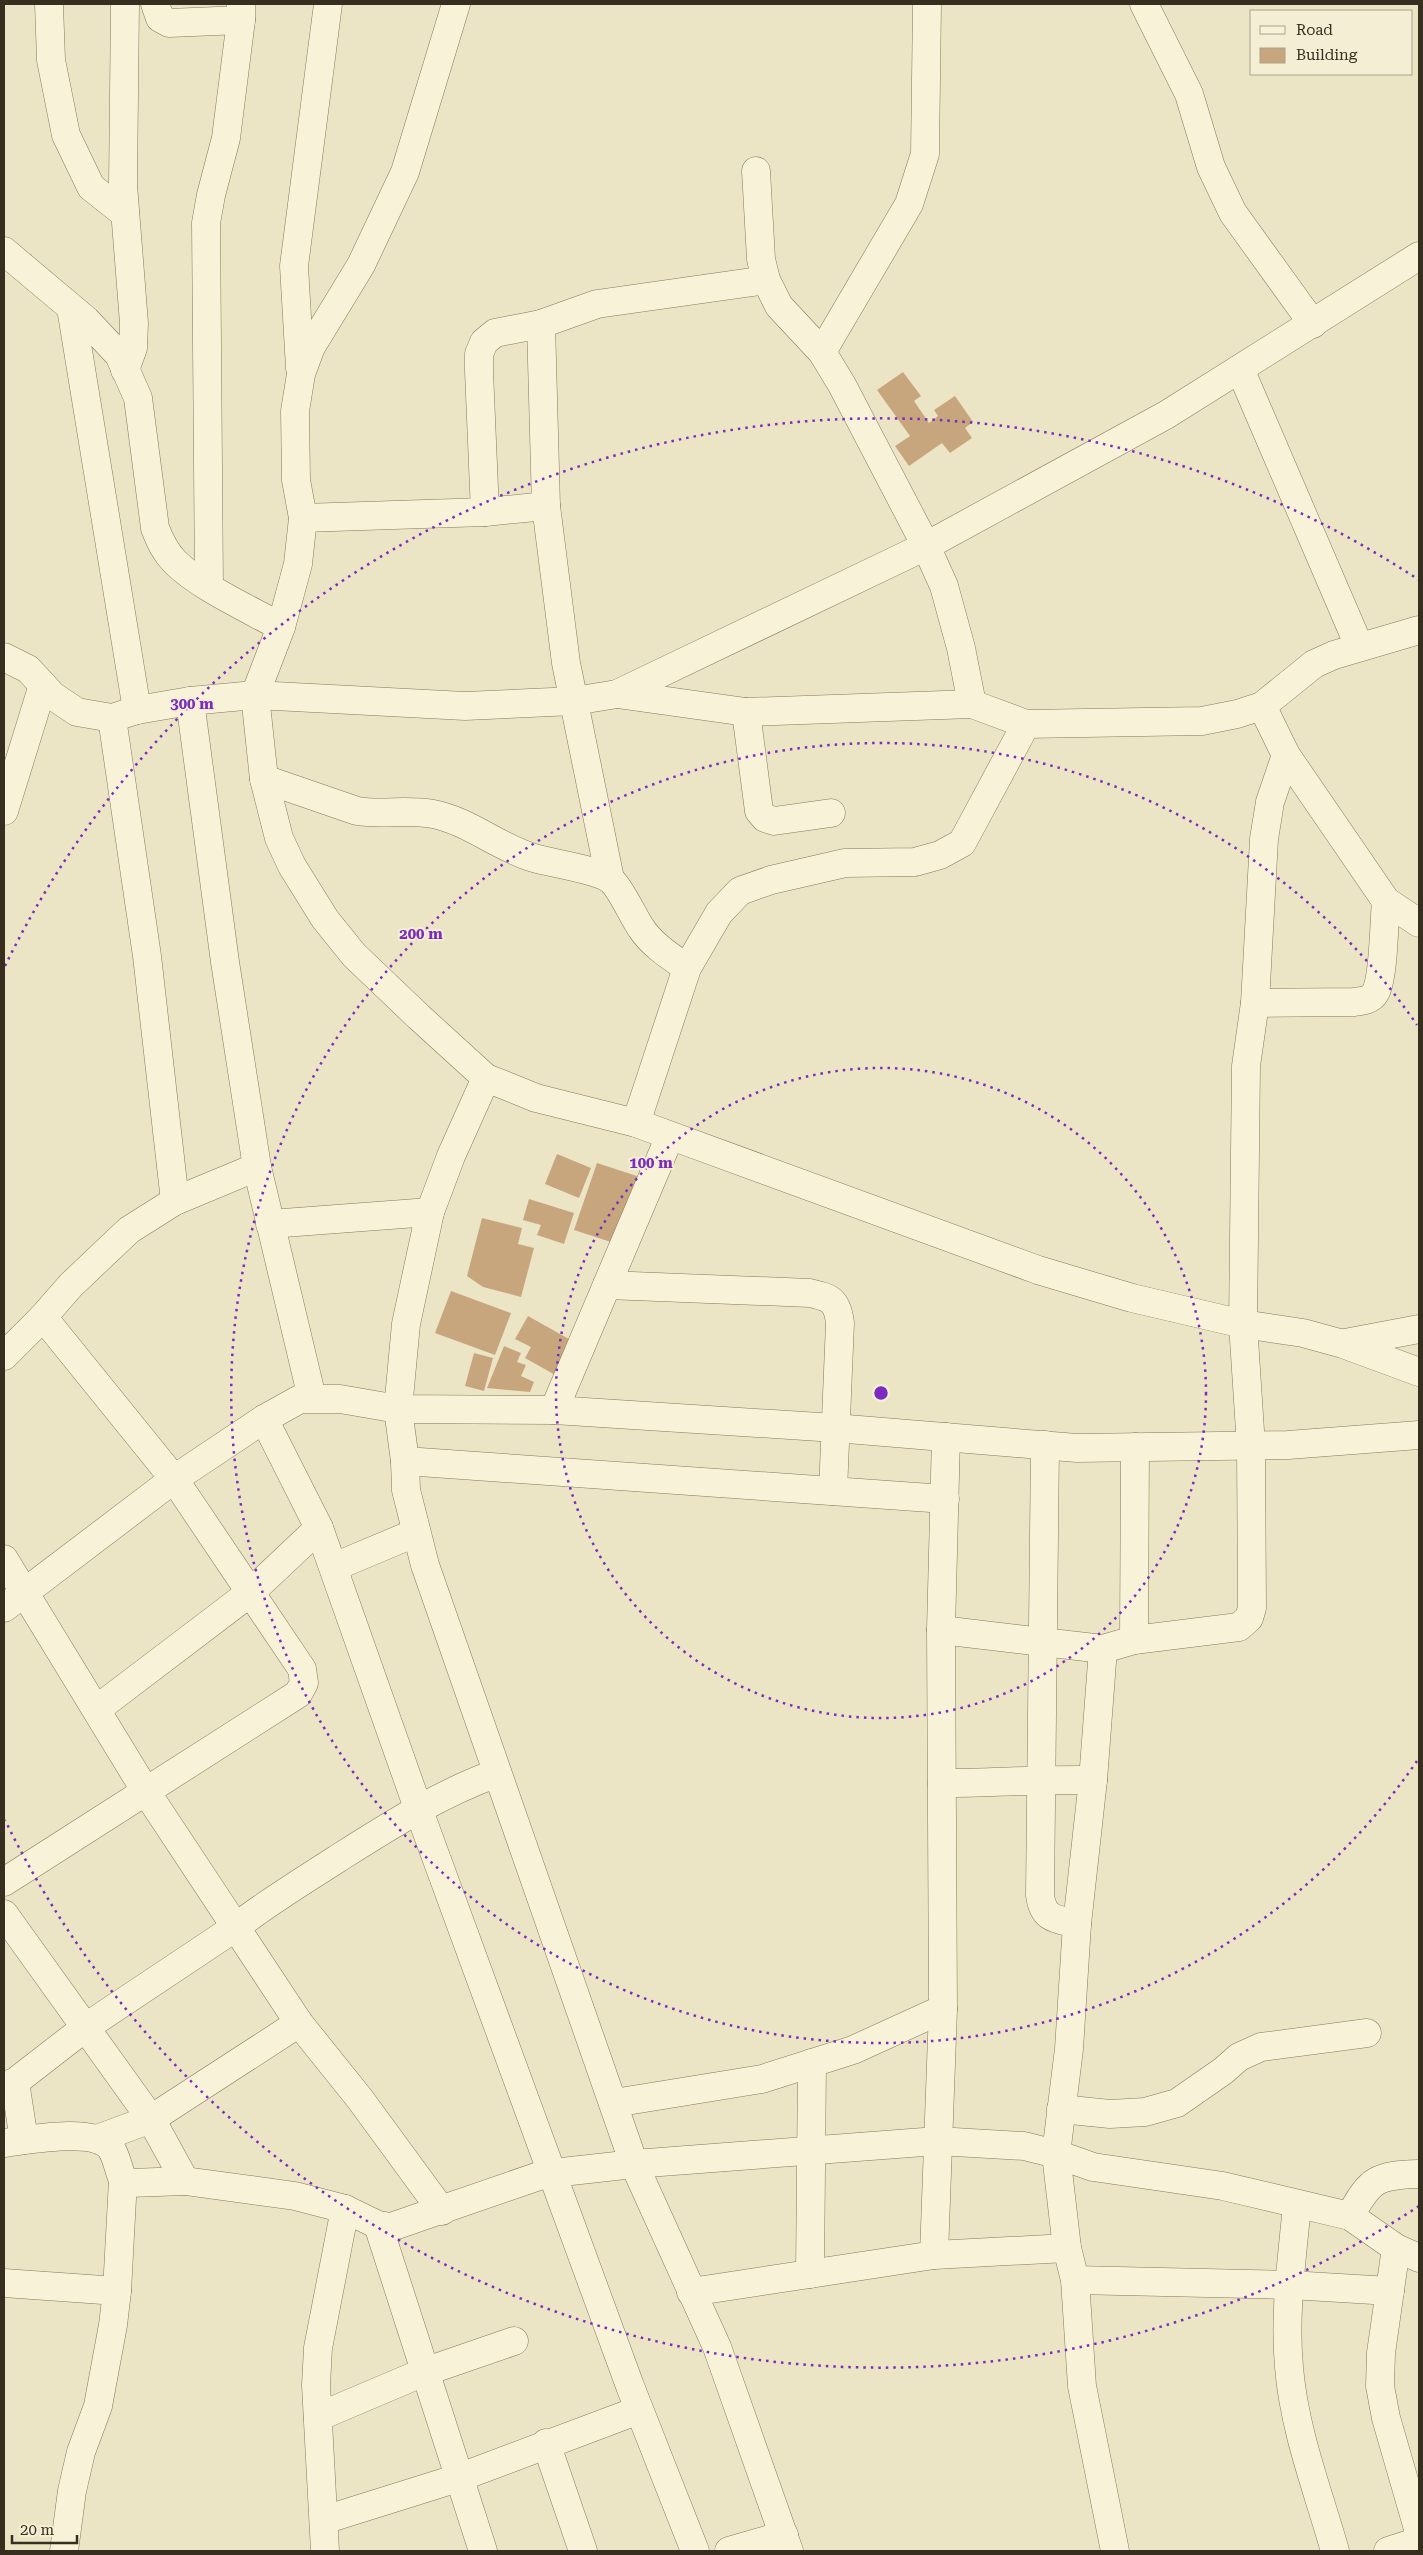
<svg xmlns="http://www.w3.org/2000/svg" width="1423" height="2555" viewBox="0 0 1423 2555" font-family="'Roboto Serif',serif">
<rect width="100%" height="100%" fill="#ece5c5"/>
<g fill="#c8a67d">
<path d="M 903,372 L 921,396 L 914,401 L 929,423 L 938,416 L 934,410 L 955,396 L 973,422 L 965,428 L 972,438 L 950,453 L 942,443 L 909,466 L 895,446 L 910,436 L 877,390 Z"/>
<path d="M 557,1154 L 591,1168 L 579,1198 L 545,1184 Z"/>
<path d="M 597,1163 L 640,1177 L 617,1244 L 574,1230 Z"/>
<path d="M 529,1199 L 574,1213 L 564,1244 L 537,1235 L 541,1225 L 523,1220 Z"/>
<path d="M 482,1218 L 522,1228 L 518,1244 L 534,1248 L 521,1297 L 483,1287 L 467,1276 Z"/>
<path d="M 451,1291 L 511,1313 L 495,1355 L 435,1333 Z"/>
<path d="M 528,1316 L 576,1343 L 557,1376 L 525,1358 L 531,1347 L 515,1339 Z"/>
<path d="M 504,1346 L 521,1353 L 517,1362 L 526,1365 L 521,1376 L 534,1382 L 530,1392 L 487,1388 Z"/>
<path d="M 474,1353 L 493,1358 L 484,1391 L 465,1386 Z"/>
</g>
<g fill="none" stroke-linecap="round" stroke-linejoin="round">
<g stroke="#86785c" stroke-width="29">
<g id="minor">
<path d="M 49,4 L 51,60 L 66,135 L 91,187 L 125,214"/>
<path d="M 125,4 L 123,185 L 134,323 L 133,348 L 125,370"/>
<path d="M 155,4 L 160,18 L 169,23 L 241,20"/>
<path d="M 456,4 L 405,172 L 361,265 L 311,347 L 301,374 L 295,411 L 296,480 L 303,518 L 298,564 L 281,627 L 255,695 L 264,779 L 279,838 L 292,866 L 325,919 L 354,955 L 419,1017 L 486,1078 L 509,1087 L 536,1098 L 636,1123 L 1038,1270 L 1132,1298 L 1243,1324 L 1303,1333 L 1343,1344 L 1419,1372"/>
<path d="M 1144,4 L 1189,94 L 1211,167 L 1233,213 L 1313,324"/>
<path d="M 756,171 L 761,259 L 766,280 L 779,306 L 822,352 L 842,385 L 926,546 L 944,586 L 961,648 L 972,704"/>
<path d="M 4,251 L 86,320 L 119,355 L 138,398 L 155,528 C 160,541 165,552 175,562 C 200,587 249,609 281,627"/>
<path d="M 71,308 L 137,710"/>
<path d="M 541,324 L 546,506 L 566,663 L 610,879"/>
<path d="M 822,352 L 909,204 L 925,154 L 927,4"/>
<path d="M 300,368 L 294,266 L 328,4"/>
<path d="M 1240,369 L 1359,646"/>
<path d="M 485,512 L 479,371 L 479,354 L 484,342 L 495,333 L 541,324 L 597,304 L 766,280"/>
<path d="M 303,518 L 485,512 L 546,506"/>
<path d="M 209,587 L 206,223 L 211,195 L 226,138 L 241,20 L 241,4"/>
<path d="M 4,657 L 28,669 L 53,696 L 77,712 L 112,718 L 137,710 L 190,701 L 255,695 L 465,706 L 574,701 L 617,694 L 926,546 L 1166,415 L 1419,256"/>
<path d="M 617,694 L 746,712 L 972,704 L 1026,724 L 1202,721 L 1237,714 L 1262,706 L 1314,664 L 1334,655 L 1419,630"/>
<path d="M 190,701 L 225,962 L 257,1167 L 312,1398"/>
<path d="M 1262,706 L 1286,755 L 1386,901 L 1419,923"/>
<path d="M 746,712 L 759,811 L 765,818 L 774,821 L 831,813"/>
<path d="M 112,718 L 147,956 L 175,1201"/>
<path d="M 264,779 L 357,811 C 383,815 408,809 433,814 C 469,821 499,848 534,858 C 551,863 599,870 611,880 C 622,890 632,915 641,928 C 652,945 671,957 687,968"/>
<path d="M 4,811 L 43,685"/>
<path d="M 1255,1003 L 1354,1002 C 1362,1001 1371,1000 1375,993 C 1384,979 1384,920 1386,901"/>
<path d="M 486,1078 L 451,1156 L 430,1212 L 406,1324 L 398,1409 L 405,1461 L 406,1490 L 425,1565 L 634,2164 L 717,2347 L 789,2551"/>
<path d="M 636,1123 L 687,968 L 719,913 L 740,891 L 771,880 L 845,863 L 915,862 L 940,855 L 962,843 L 1026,724"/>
<path d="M 270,1224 L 430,1212"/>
<path d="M 607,1285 L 810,1293 C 831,1298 837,1300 840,1323 L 833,1491"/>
<path d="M 1345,1343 L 1419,1329"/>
<path d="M 4,1356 L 43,1317 L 71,1285 L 129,1230 L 175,1201 L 257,1167"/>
<path d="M 554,1410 L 670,1136"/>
<path d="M 264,1419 L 319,1528 L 418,1808 L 630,2386 L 695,2551"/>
<path d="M 1045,1445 L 1040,1895 C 1043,1920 1057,1919 1077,1924"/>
<path d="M 405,1461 L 945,1499"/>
<path d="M 4,1559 L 145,1790 L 299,2023 L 360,2099 L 442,2211"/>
<path d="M 334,1567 L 415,1533"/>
<path d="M 4,1608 L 174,1479 L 264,1419 L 300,1399 L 340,1399 L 398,1409 L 554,1410 L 835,1428 L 1077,1448 L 1288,1445 L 1419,1435"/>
<path d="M 941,1630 L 1103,1649 L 1134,1640 L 1239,1627 L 1249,1618 L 1252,1608 L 1251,1446 L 1243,1324 L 1246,1066 L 1255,1003 L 1264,839 L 1270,802 L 1286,755"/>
<path d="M 1134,1640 L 1135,1447"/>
<path d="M 1103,1649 L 1093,1780 L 1077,1924 L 1069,2049 L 1056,2154 L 1067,2248 L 1075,2280 L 1082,2386 L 1115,2551"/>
<path d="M 97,1709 L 251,1592 L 319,1528"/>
<path d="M 942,1783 C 992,1783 1043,1779 1093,1780"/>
<path d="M 4,1882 L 298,1694 L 304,1683 L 302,1669 L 174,1479 L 43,1317"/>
<path d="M 4,1914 L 151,2119 L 185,2181"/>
<path d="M 15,2082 L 24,2140"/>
<path d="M 4,2086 L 15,2082 L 86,2027 L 236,1927 C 268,1902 303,1881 337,1859 C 389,1826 439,1794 497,1773"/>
<path d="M 614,2103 L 762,2079 L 853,2050 L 943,2009"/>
<path d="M 1061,2109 L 1110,2114 L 1145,2112 L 1177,2103 L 1223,2071 L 1239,2057 L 1261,2047 L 1367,2033"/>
<path d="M 97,2139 L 151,2119 L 299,2023"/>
<path d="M 4,2143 C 28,2140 92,2127 110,2147 C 117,2156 118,2169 123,2180 L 130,2183 L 185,2181 L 295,2196 L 345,2209 L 378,2225 L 391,2227 L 542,2175 L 553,2173 L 634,2164 L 937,2141 L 1024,2146 L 1056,2154 L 1093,2167 L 1223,2186 L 1350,2216 L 1396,2248 L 1419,2258"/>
<path d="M 1297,2205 C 1292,2259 1284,2313 1289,2367 C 1294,2430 1318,2491 1335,2551"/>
<path d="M 1350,2216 C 1370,2179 1377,2175 1419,2174"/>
<path d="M 378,2225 L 483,2551"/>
<path d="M 1396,2248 L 1381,2353 L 1380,2386 L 1386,2418 L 1419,2532"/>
<path d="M 934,2255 L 943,2009 L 941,1630 L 946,1437"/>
<path d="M 810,2274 L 812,2063"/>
<path d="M 1075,2280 L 1290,2285 L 1390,2291"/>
<path d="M 4,2283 L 117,2291"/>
<path d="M 691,2292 L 934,2255 L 1067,2248"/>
<path d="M 318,2417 L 424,2372 L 514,2341"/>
<path d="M 546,2443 L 583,2551"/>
<path d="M 324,2520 L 458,2478 L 639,2410"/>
<path d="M 64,2551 L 72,2491 L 81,2452 L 98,2406 L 113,2325 L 117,2291 L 123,2180"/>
<path d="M 325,2551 L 316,2385 L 318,2348 L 345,2209"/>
<path d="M 729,2551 L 784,2535"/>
<path d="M 1388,2551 L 1419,2541"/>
</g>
</g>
<use href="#minor" stroke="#f7f2d8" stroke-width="28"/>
</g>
<g fill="none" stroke="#7b2cbf" stroke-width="2.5" stroke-dasharray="2.5 5">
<circle cx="881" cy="1393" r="325"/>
<path d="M1417 1761A650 650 0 1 1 1417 1025"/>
<path d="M1419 2206A975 975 0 0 1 5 1820M5 966A975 975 0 0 1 1419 580"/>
</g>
<circle cx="881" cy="1393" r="8" fill="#7b2cbf" stroke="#f4efd4" stroke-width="2.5"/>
<g font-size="15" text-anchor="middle" font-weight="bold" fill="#7b2cbf" stroke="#f4efd4" stroke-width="4" stroke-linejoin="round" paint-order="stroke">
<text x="192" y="709">300 m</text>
<text x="421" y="939">200 m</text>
<text x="651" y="1168">100 m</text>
</g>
<rect width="1423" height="2555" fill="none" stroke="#372e1f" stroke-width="10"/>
<rect x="1250" y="10" width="162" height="65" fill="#f4efd4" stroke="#a8a28c"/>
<rect x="1260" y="26" width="25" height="8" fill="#f7f2d8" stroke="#a8a28c"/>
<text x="1296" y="35" font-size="15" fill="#372e1f">Road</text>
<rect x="1260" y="48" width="25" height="15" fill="#c8a67d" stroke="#a8a28c"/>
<text x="1296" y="60" font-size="15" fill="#372e1f">Building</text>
<path d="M12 2535v8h65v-8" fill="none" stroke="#372e1f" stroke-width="2.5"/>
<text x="20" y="2535" font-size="15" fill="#372e1f" stroke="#f4efd4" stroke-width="4" paint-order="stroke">20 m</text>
</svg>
